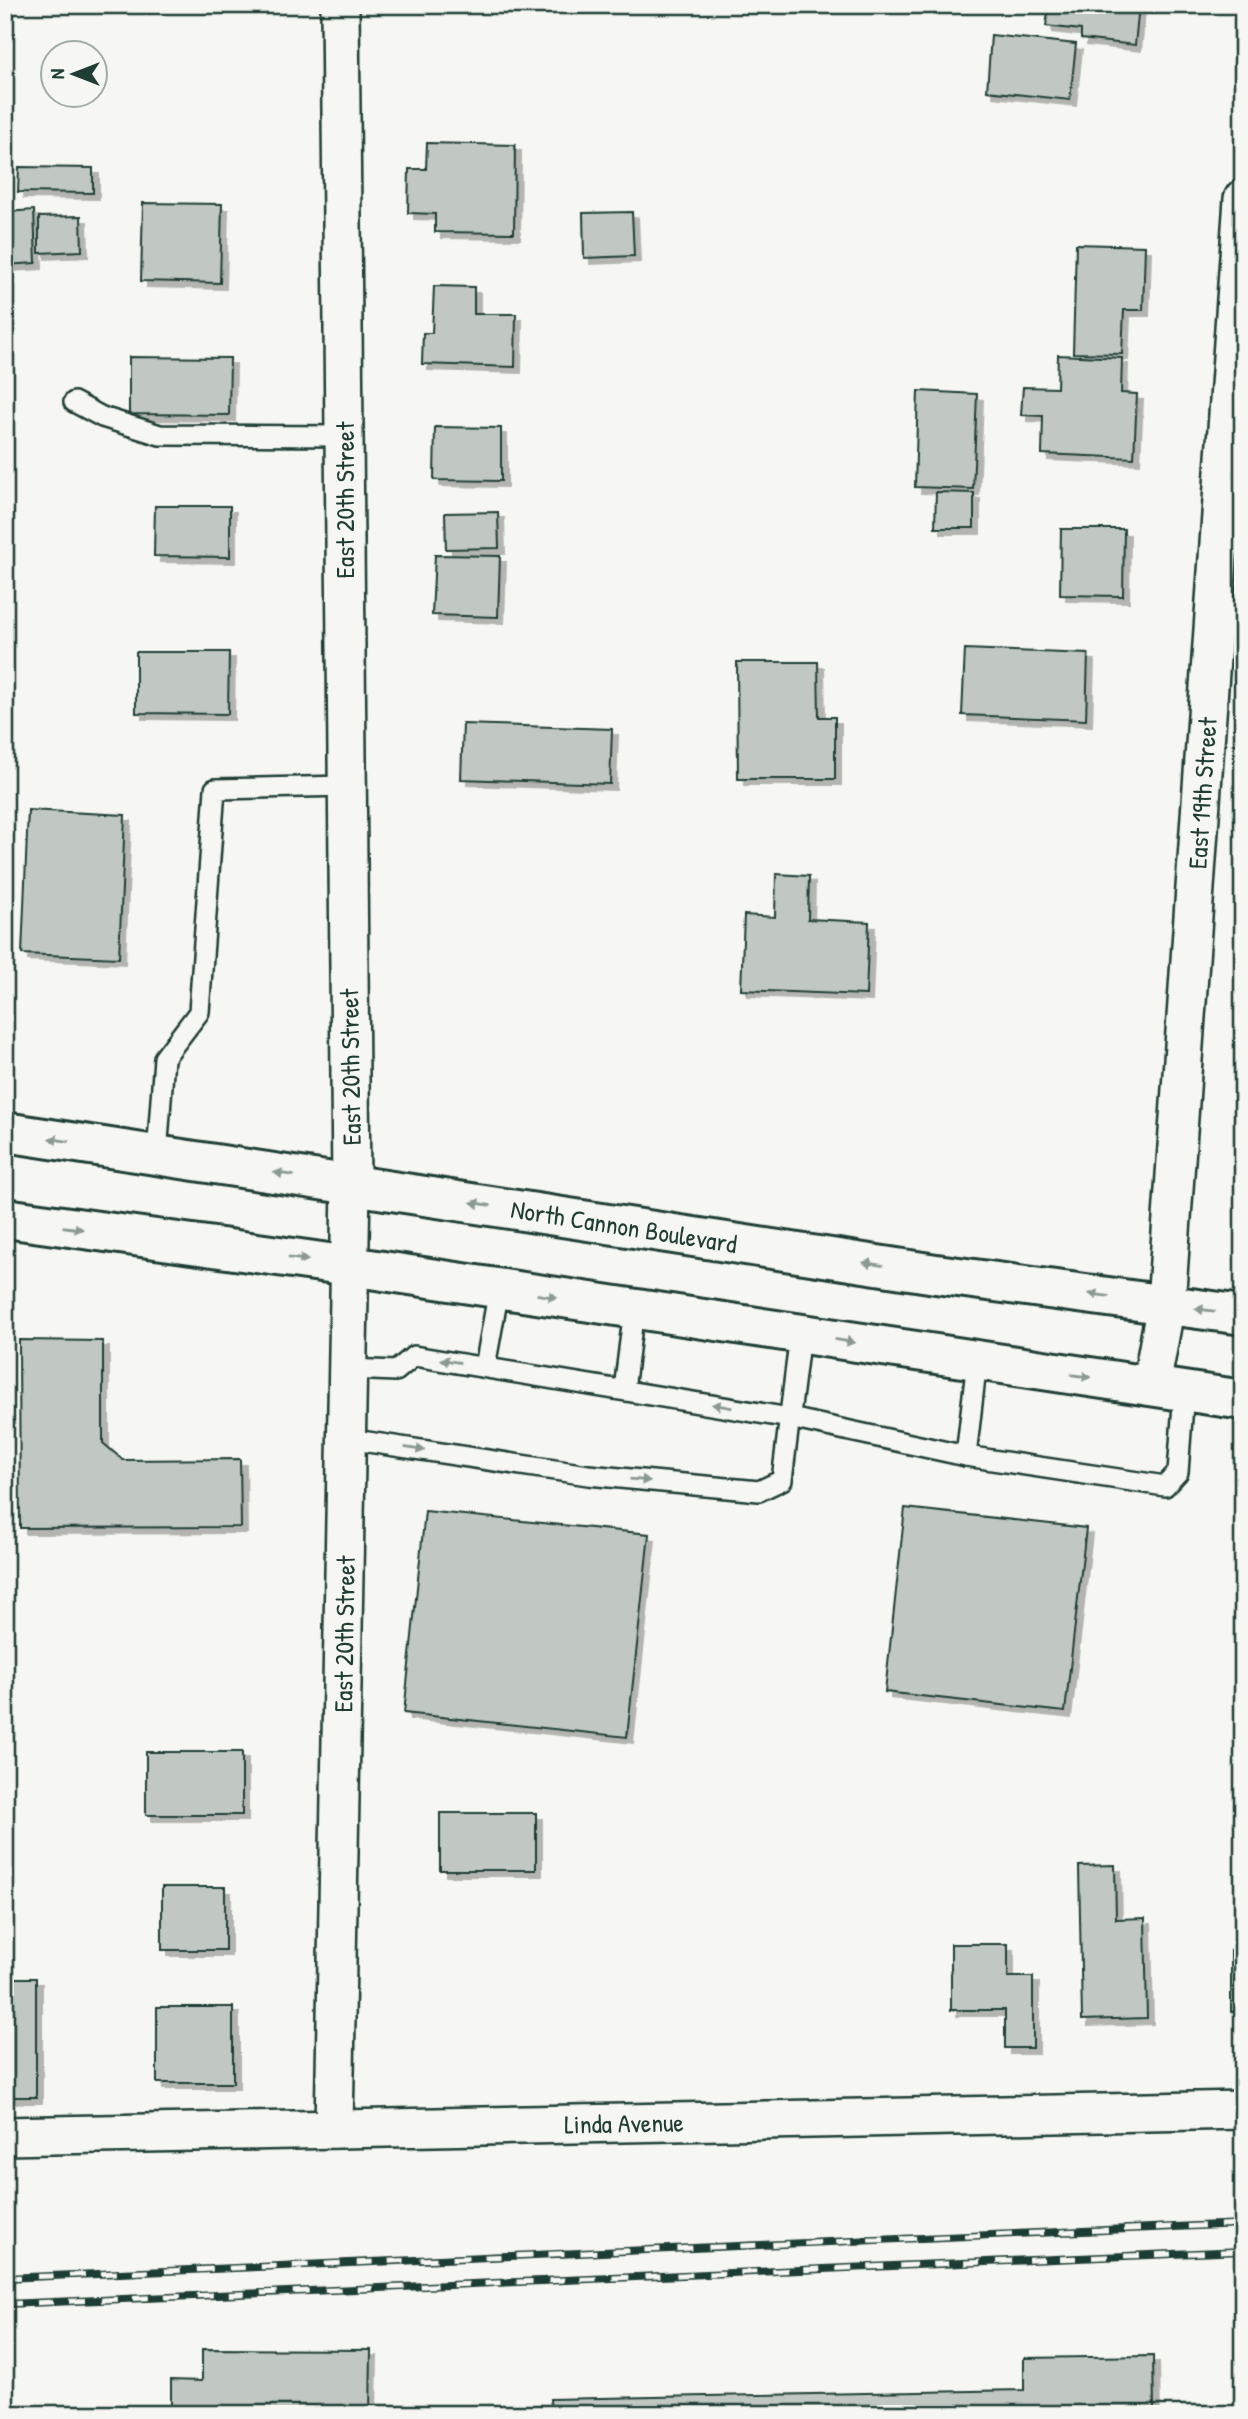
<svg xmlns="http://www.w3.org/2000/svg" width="1248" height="2419" viewBox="0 0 1248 2419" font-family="'Patrick Hand',sans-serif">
<defs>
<filter id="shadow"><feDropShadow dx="6" dy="6" stdDeviation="0" flood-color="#0004"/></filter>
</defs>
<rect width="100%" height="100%" fill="#f6f6f2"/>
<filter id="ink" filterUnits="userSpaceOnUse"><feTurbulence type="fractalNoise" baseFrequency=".0143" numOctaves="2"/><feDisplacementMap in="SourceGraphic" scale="14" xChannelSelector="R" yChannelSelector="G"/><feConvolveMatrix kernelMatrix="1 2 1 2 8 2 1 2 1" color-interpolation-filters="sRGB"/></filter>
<g filter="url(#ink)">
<g fill="#c1c8c3" stroke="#1f3d34" stroke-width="2" filter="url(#shadow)">
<path d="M 1049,5 L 1139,5 L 1135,45 L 1081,39 L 1081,30 L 1046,26 Z"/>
<path d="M 991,35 L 1076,44 L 1070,100 L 987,91 Z"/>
<path d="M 427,143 L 515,145 L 514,233 L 435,232 L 435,214 L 408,213 L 409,169 L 426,169 Z"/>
<path d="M 19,167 L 93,168 L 93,193 L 18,192 Z"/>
<path d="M 143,203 L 222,204 L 220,283 L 141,281 Z"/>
<path d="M 34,210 L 36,263 L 5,265 L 5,212 Z"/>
<path d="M 632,212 L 634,256 L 584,258 L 583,213 Z"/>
<path d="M 81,216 L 82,251 L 39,253 L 39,217 Z"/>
<path d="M 1076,244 L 1145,246 L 1143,310 L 1124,310 L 1122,354 L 1073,353 Z"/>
<path d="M 434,286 L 474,287 L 474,314 L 516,314 L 515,367 L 422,364 L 423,333 L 432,333 Z"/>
<path d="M 1058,355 L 1122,358 L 1121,393 L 1137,394 L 1134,458 L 1042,454 L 1043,416 L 1021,415 L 1023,387 L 1057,388 Z"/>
<path d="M 129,357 L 230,358 L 229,415 L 129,414 Z"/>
<path d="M 918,391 L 977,394 L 973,489 L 915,487 Z"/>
<path d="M 435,427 L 501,428 L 501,481 L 434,480 Z"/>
<path d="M 936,492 L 974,493 L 974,528 L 935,528 Z"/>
<path d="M 155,506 L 230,506 L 230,557 L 154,556 Z"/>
<path d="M 498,512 L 499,548 L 446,549 L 445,513 Z"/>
<path d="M 1061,529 L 1124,529 L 1123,596 L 1060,595 Z"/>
<path d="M 435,555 L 500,556 L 498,617 L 432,615 Z"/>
<path d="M 965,649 L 1088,654 L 1086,720 L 962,715 Z"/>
<path d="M 136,652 L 229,652 L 228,714 L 136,713 Z"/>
<path d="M 737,662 L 818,662 L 819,717 L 835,717 L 835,779 L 738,779 Z"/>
<path d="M 463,724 L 612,729 L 610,784 L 461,779 Z"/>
<path d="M 28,810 L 125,815 L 119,958 L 22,954 Z"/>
<path d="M 776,874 L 809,876 L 808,919 L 869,922 L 866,995 L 741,990 L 744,915 L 775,917 Z"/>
<path d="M 19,1340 L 103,1341 L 103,1443 L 123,1460 L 240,1459 L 241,1527 L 20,1528 Z"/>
<path d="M 905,1508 L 1086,1528 L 1065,1712 L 885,1692 Z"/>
<path d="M 425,1511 L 649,1534 L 627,1737 L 404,1713 Z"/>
<rect x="146" y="1752" width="96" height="63"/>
<rect x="440" y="1813" width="96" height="57"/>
<path d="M 1115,1865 L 1116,1919 L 1145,1918 L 1147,2018 L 1082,2020 L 1079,1866 Z"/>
<rect x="162" y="1887" width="63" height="63"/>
<path d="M 951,1944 L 1008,1944 L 1008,1977 L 1033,1977 L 1033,2048 L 1005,2048 L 1005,2010 L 951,2010 Z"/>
<rect x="1231" y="1950" width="12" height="62"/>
<rect x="5" y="1978" width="31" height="119"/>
<rect x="157" y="2007" width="76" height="76"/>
<path d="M 202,2349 L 371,2350 L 370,2414 L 171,2414 L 171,2380 L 202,2381 Z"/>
<path d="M 1153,2356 L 1154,2409 L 1076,2411 L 1076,2414 L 551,2414 L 550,2399 L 1024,2390 L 1024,2358 Z"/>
</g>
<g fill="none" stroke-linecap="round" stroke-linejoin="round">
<g stroke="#1f3d34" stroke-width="24">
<g id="service">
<path d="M 74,402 L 102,417 L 160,435 L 343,436"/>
<path d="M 157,1155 L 164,1058 L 199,1012 L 215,789 L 347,786"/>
<path d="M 485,1367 L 499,1289"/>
<path d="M 349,1369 L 396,1371 L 414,1356 L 790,1418 L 966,1456 L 1165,1486 L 1178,1472 L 1184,1391"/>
<path d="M 624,1390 L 634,1309"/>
<path d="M 348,1439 L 588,1475 L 759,1491 L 782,1480 L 800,1334"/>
<path d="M 966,1456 L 977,1360"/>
</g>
</g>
<g stroke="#1f3d34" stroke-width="42">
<g id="minor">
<path d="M 1151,1386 L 1166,1304 L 1243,199"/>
<path d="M 334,2129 L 351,1185 L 340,5"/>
<path d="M 5,2136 L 1243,2110"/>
</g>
</g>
<g stroke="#1f3d34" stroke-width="44">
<g id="primary">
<path d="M 5,1132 L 936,1274 L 1243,1315"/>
<path d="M 5,1218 L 350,1266 L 1243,1400"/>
</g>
</g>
<use href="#service" stroke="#f6f6f2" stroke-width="19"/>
<use href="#minor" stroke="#f6f6f2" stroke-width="37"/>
<use href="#primary" stroke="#f6f6f2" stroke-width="38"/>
<g stroke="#1f3d34" stroke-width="8">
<g id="rail">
<path d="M 5,2278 L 1243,2224"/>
<path d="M 5,2304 L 1243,2251"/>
</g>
</g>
<use href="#rail" stroke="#f6f6f2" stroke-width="5" stroke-dasharray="16" stroke-linecap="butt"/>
</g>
<defs><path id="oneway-solid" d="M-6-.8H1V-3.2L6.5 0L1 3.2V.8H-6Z" transform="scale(1.75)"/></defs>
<g fill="#8a9a93">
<use href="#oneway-solid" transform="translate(59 1140) rotate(-171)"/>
<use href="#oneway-solid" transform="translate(284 1174) rotate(-171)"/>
<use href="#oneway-solid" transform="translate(481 1204) rotate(-171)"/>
<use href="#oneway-solid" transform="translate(73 1228) rotate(8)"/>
<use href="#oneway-solid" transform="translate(298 1259) rotate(8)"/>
<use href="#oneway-solid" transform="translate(873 1264) rotate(-171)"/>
<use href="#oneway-solid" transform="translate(1099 1295) rotate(-173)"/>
<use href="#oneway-solid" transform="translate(547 1296) rotate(9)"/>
<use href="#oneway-solid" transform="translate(1205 1310) rotate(-172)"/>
<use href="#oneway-solid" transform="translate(845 1341) rotate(9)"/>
<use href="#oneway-solid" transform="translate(450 1361) rotate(-171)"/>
<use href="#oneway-solid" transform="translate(1081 1376) rotate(8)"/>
<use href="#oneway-solid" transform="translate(722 1406) rotate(-170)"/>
<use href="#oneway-solid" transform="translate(415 1449) rotate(9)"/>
<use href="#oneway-solid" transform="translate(640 1480) rotate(5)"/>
</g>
</g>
<g text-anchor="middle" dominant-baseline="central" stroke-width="7" stroke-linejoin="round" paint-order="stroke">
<g font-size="26" fill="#1f3d34" stroke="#f6f6f2">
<text transform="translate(344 500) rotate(-90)">East 20th Street</text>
<text transform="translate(1202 793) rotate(-86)">East 19th Street</text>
<text transform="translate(350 1067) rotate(-91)">East 20th Street</text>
<text transform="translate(624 1226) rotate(9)">North Cannon Boulevard</text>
<text transform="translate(344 1634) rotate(-89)">East 20th Street</text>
<text transform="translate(624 2123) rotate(-1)">Linda Avenue</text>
</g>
</g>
<rect width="1248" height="2419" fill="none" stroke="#f6f6f2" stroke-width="28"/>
<rect x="14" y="14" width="1220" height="2391" fill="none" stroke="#1f3d34" stroke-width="2.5" filter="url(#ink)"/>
<g transform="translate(74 74) rotate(270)"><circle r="33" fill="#f6f6f2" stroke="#a0aca6" stroke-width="2"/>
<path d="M0-5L12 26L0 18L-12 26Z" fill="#1f3d34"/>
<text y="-10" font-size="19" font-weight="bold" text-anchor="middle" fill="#1f3d34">N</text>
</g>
</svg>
